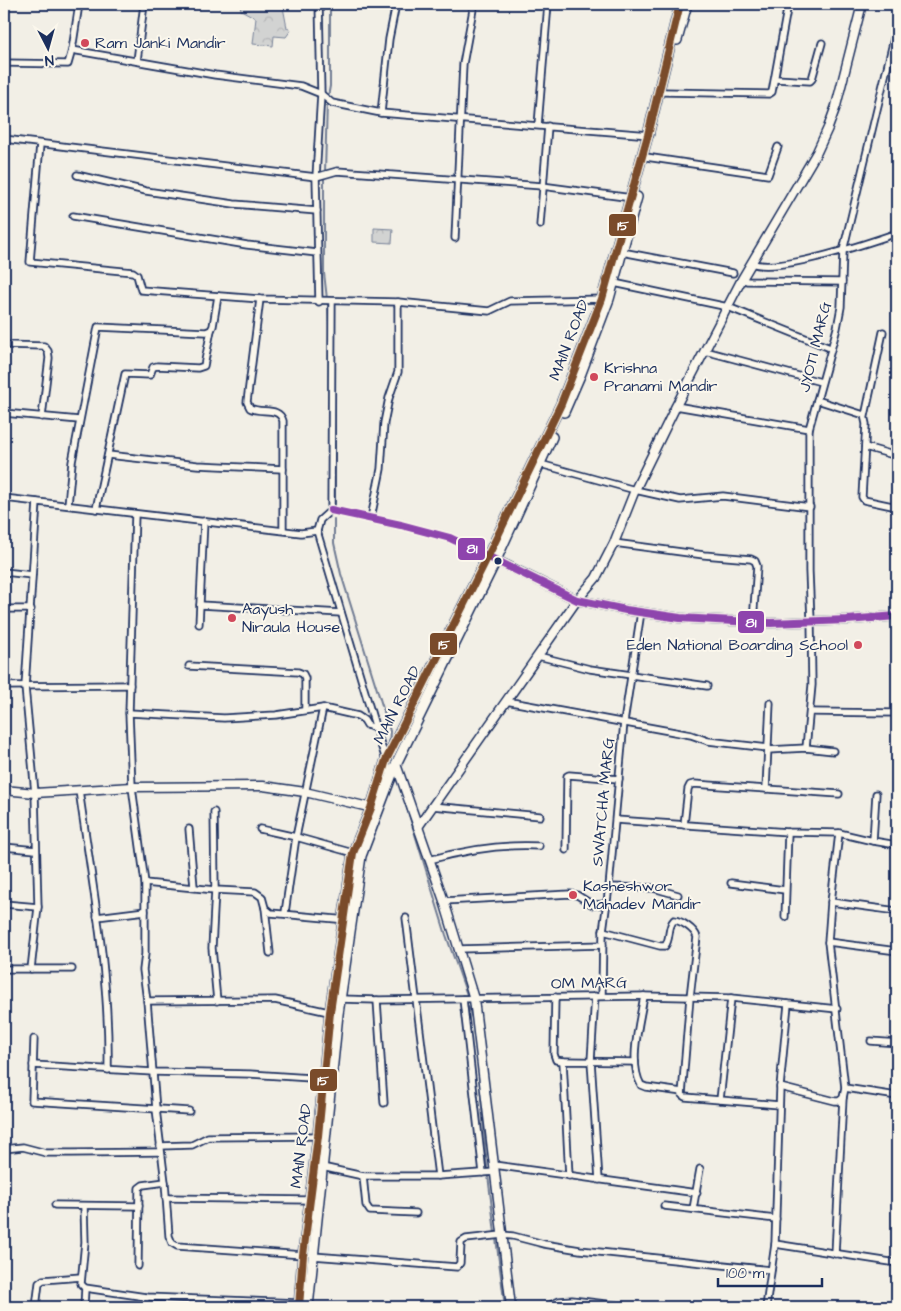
<svg xmlns="http://www.w3.org/2000/svg" width="901" height="1311" viewBox="0 0 901 1311" font-family="'Architects Daughter',sans-serif">
<defs>
<pattern id="forest-crowns" width="20" height="18" patternUnits="userSpaceOnUse" patternTransform="scale(1.25)"><rect width="20" height="18" fill="#d2d3d2"/><path d="M2 6a3 3 0 1 1 6 0M12 15a3 3 0 1 1 6 0" fill="none" stroke="#b4b5b7"/></pattern>
</defs>
<rect width="100%" height="100%" fill="#f2efe6"/>
<filter id="ink" filterUnits="userSpaceOnUse"><feTurbulence type="fractalNoise" baseFrequency=".02" numOctaves="2"/><feDisplacementMap in="SourceGraphic" scale="10" xChannelSelector="R" yChannelSelector="G"/><feConvolveMatrix kernelMatrix="1 2 1 2 8 2 1 2 1" color-interpolation-filters="sRGB"/></filter>
<g filter="url(#ink)">
<g fill="url(#forest-crowns)" stroke="#768198">
<path d="M 240,4 L 291,4 L 283,7 L 287,28 L 291,30 L 286,37 L 274,36 L 273,46 L 253,44 L 256,18 L 241,10 Z"/>
<path d="M 374,228 L 393,229 L 392,243 L 374,242 Z"/>
</g>
<g fill="none" stroke-linecap="round" stroke-linejoin="round">
<g stroke="#707b93" stroke-width="2">
<path d="M 328,97 L 330,86 L 330,4"/>
<path d="M 325,172 L 327,102"/>
<path d="M 324,177 L 324,273 L 327,299"/>
<path d="M 328,304 L 329,326"/>
<path d="M 335,339 L 335,507"/>
<path d="M 334,519 L 334,543 L 341,574 L 390,731 L 389,746"/>
<path d="M 406,805 L 446,935 L 467,995"/>
<path d="M 468,1006 L 474,1024"/>
<path d="M 478,1061 L 487,1167 L 495,1233"/>
<path d="M 496,1238 L 505,1307"/>
</g>
<g stroke="#1b2f5e" stroke-width="9">
<g id="street">
<path d="M 319,4 L 321,94 L 316,177 L 319,302"/>
<path d="M 72,50 L 79,4"/>
<path d="M 137,61 L 144,4"/>
<path d="M 4,63 L 68,64 L 72,50 L 215,75 L 301,86 L 321,94 L 332,103 L 381,113 L 650,135"/>
<path d="M 776,79 L 810,81 L 812,79 L 822,43"/>
<path d="M 663,92 L 769,94 L 772,92 L 788,4"/>
<path d="M 381,113 L 389,39 L 396,4"/>
<path d="M 538,125 L 548,4"/>
<path d="M 4,139 L 316,177 L 337,171 L 542,186 L 632,198"/>
<path d="M 40,144 L 30,262 L 133,272 L 137,275 L 141,290 L 260,299 L 398,302 L 489,311 L 510,301 L 605,299"/>
<path d="M 646,157 L 768,175 L 778,147"/>
<path d="M 77,175 L 146,191 L 234,204 L 317,211"/>
<path d="M 73,216 L 247,245 L 317,253"/>
<path d="M 540,225 L 548,126"/>
<path d="M 455,238 L 463,64 L 474,4"/>
<path d="M 622,252 L 733,273"/>
<path d="M 751,263 C 778,274 868,243 897,233"/>
<path d="M 742,279 L 747,281 L 842,282"/>
<path d="M 614,283 L 728,307 L 830,348"/>
<path d="M 260,299 L 247,402 L 250,408 C 261,414 279,406 283,421 L 283,530"/>
<path d="M 332,302 L 331,510 L 320,520 L 317,531 L 376,729"/>
<path d="M 4,345 L 44,346 L 48,351 L 49,358 L 42,417"/>
<path d="M 705,351 L 821,382"/>
<path d="M 817,400 L 864,415 L 866,424 L 862,497 L 864,500 L 897,507"/>
<path d="M 676,406 L 809,429"/>
<path d="M 4,413 L 79,420"/>
<path d="M 865,416 L 883,332"/>
<path d="M 865,447 L 897,456"/>
<path d="M 108,455 L 197,465 L 283,469"/>
<path d="M 540,464 L 635,490 L 680,500 L 723,496 L 810,507"/>
<path d="M 4,498 L 301,533 L 317,531"/>
<path d="M 68,505 L 72,462 L 98,327 L 206,332 L 211,330 L 213,326 L 218,296"/>
<path d="M 96,509 L 125,374 L 150,375 L 153,367 L 157,366 L 198,368 L 204,366 L 211,330"/>
<path d="M 331,510 L 401,525 L 450,538 L 489,556"/>
<path d="M 135,514 L 129,713 L 132,787 L 145,883 L 145,954 L 143,970 L 147,1001 L 156,1109 L 165,1182 L 169,1236 L 172,1243 L 177,1246 L 303,1255"/>
<path d="M 371,518 L 381,469 L 384,423 L 389,398 L 398,372 L 398,302"/>
<path d="M 614,543 L 704,555 L 751,559 L 755,561 L 757,566 L 753,622"/>
<path d="M 4,572 L 32,575"/>
<path d="M 200,605 L 341,613"/>
<path d="M 4,609 L 31,609"/>
<path d="M 199,624 L 204,521"/>
<path d="M 538,656 L 590,669 L 707,686"/>
<path d="M 189,666 L 298,672 L 303,674 L 305,678 L 305,710"/>
<path d="M 4,686 L 130,685"/>
<path d="M 506,701 L 691,735 L 708,741 L 768,748"/>
<path d="M 810,712 L 897,713"/>
<path d="M 129,713 L 224,718 L 276,715 L 323,708 L 358,716 L 364,720 L 367,725 L 376,729 L 391,776"/>
<path d="M 806,748 L 812,685 L 811,621 L 809,571 L 809,429 L 837,328 L 841,307 L 843,251 L 897,26"/>
<path d="M 768,750 L 806,748 L 833,751"/>
<path d="M 766,789 L 770,703"/>
<path d="M 79,790 C 92,882 110,976 108,1070"/>
<path d="M 432,806 L 540,816"/>
<path d="M 214,812 L 215,890 L 212,948 L 217,1001"/>
<path d="M 616,820 L 788,832 L 839,833 L 873,841 L 876,794"/>
<path d="M 684,825 L 688,789 L 690,785 L 694,784 L 839,794"/>
<path d="M 189,829 L 194,887"/>
<path d="M 260,829 L 296,837 L 323,708"/>
<path d="M 873,841 L 897,845"/>
<path d="M 4,847 L 36,850"/>
<path d="M 566,850 L 567,776 L 569,775 L 619,779"/>
<path d="M 429,860 C 465,850 502,844 539,846"/>
<path d="M 145,883 L 215,890 L 255,892 L 262,897 L 265,908 L 271,913 L 347,920"/>
<path d="M 731,883 L 785,890"/>
<path d="M 609,887 L 653,888 L 678,895"/>
<path d="M 444,901 L 570,894 L 577,895 L 593,905 L 607,904"/>
<path d="M 831,902 L 897,911"/>
<path d="M 4,904 L 38,907"/>
<path d="M 265,908 L 270,953"/>
<path d="M 285,913 L 296,837 L 353,853"/>
<path d="M 97,917 L 145,911"/>
<path d="M 785,917 L 788,832"/>
<path d="M 603,931 L 660,946 L 665,946 C 671,939 667,927 674,920 C 682,921 694,929 697,937 L 690,997 L 682,1095 L 685,1097 L 779,1105"/>
<path d="M 828,942 L 897,951"/>
<path d="M 458,949 L 603,945"/>
<path d="M 4,969 L 72,969"/>
<path d="M 31,969 L 38,907 L 35,793 L 25,687 L 37,502"/>
<path d="M 595,996 L 591,1061 L 599,1180"/>
<path d="M 602,996 L 603,931 L 609,887 L 624,722 L 641,612"/>
<path d="M 644,996 C 640,1021 628,1062 641,1085 L 646,1087 L 682,1092"/>
<path d="M 555,997 L 554,1054 L 556,1060 L 563,1061"/>
<path d="M 340,999 L 377,1000 L 644,996 L 731,998 L 837,1009"/>
<path d="M 463,999 L 483,1173"/>
<path d="M 377,1000 L 384,1103"/>
<path d="M 147,1001 L 275,1000 L 333,1013"/>
<path d="M 34,1039 L 32,1101 L 189,1111"/>
<path d="M 871,1041 L 897,1043"/>
<path d="M 33,1065 L 153,1072 L 250,1074 L 326,1079"/>
<path d="M 780,1087 L 835,1101 L 839,1101 L 843,1098 L 845,1088 L 828,942 L 831,902 L 839,833"/>
<path d="M 845,1088 L 897,1096"/>
<path d="M 720,1100 L 731,998"/>
<path d="M 160,1146 L 192,1145 L 208,1137 L 318,1136"/>
<path d="M 4,1149 L 23,1147 L 46,1153 L 72,1153 L 160,1152"/>
<path d="M 494,1165 L 697,1193"/>
<path d="M 322,1167 L 363,1176 L 438,1176 L 406,918"/>
<path d="M 363,1176 L 366,1205 L 370,1211 L 416,1213"/>
<path d="M 438,1176 L 495,1172"/>
<path d="M 569,1176 L 563,1061 L 635,1062"/>
<path d="M 166,1198 L 309,1200"/>
<path d="M 55,1205 L 139,1206"/>
<path d="M 84,1206 L 85,1242 L 81,1284 L 85,1288 L 146,1297 L 299,1303"/>
<path d="M 664,1206 L 776,1219"/>
<path d="M 693,1209 L 700,1169"/>
<path d="M 775,1244 L 897,1263"/>
<path d="M 835,1254 L 843,1098"/>
<path d="M 313,1256 L 457,1267 L 460,1263 L 461,1242 L 466,1239 L 502,1235 L 513,1236 L 544,1244 L 580,1250 L 771,1270"/>
<path d="M 138,1266 L 139,1188 L 143,1185 L 165,1182"/>
<path d="M 36,1307 L 39,1283 L 43,1280 L 81,1277"/>
<path d="M 84,1307 L 85,1288"/>
<path d="M 145,1307 L 146,1297"/>
<path d="M 546,1307 L 559,1301 L 572,1300 L 631,1307"/>
<path d="M 766,1307 L 775,1244 L 780,1087 L 788,1004"/>
</g>
</g>
<g stroke="#1b2f5e" stroke-width="11">
<g id="secondary">
<path d="M 496,560 L 577,600 L 626,610 L 680,618 L 771,623 L 847,620 L 897,616"/>
<path d="M 396,764 L 444,901 L 474,999 L 511,1307"/>
<path d="M 4,790 L 35,793 L 132,787 L 263,786 L 305,792 L 377,809"/>
<path d="M 418,827 L 577,600 L 596,578 L 614,543 L 635,490 L 676,406 L 742,279 L 817,152 L 828,128 L 836,106 L 862,4"/>
</g>
</g>
<g stroke="#1b2f5e" stroke-width="12">
<g id="primary">
<path d="M 677,40 L 687,4"/>
<path d="M 564,412 L 581,373 L 609,299 L 637,197"/>
<path d="M 299,1307 L 303,1255 L 318,1136 L 330,1012 L 353,853 L 371,808 L 386,760 L 488,556 L 561,404 L 602,299 L 648,135 L 680,4"/>
<path d="M 308,1307 L 338,1014 L 361,856 L 396,764 L 496,560 L 552,437"/>
</g>
</g>
<use href="#street" stroke="#fbf7ec" stroke-width="5.5"/>
<use href="#secondary" stroke="#fbf7ec" stroke-width="8"/>
<use href="#primary" stroke="#fbf7ec" stroke-width="9"/>
<g stroke="#fbf7ec" stroke-width="11">
<path id="bus-1" d="M 331,510 L 401,525 L 450,538 L 577,600 L 626,610 L 680,618 L 771,623 L 847,620 L 897,616"/>
</g>
<g stroke="#fbf7ec" stroke-width="11">
<path id="bus-2" d="M 299,1307 L 303,1255 L 318,1136 L 330,1012 L 353,853 L 371,808 L 386,760 L 488,556 L 561,404 L 602,299 L 648,135 L 680,4"/>
</g>
<use href="#bus-1" stroke="#8e44ad" stroke-width="8"/>
<use href="#bus-2" stroke="#7a4b2a" stroke-width="8"/>
</g>
</g>
<g fill="#d1495b" stroke="#fbf7ec" stroke-width="2">
<circle cx="85" cy="43" r="5"/>
<circle cx="594" cy="377" r="5"/>
<circle cx="232" cy="618" r="5"/>
<circle cx="858" cy="645" r="5"/>
<circle cx="573" cy="895" r="5"/>
</g>
<circle fill="#1b2f5e" stroke="#fbf7ec" stroke-width="2" cx="498" cy="561" r="4.5"/>
<g text-anchor="middle" dominant-baseline="central" stroke-width="4" stroke-linejoin="round" paint-order="stroke">
<g font-size="16" fill="#1b2f5e" stroke="#fbf7ec" text-anchor="start">
<text x="95" y="43">Ram Janki Mandir</text>
<text x="604" y="368">Krishna<tspan x="604" dy="18">Pranami Mandir</tspan></text>
<text x="242" y="609">Aayush<tspan x="242" dy="18">Niraula House</tspan></text>
<text x="848" y="645" text-anchor="end">Eden National Boarding School</text>
<text x="583" y="886">Kasheshwor<tspan x="583" dy="18">Mahadev Mandir</tspan></text>
</g>
<g font-size="16" fill="#1b2f5e" stroke="#fbf7ec">
<text transform="translate(569 340) rotate(-69)">MAIN ROAD</text>
<text transform="translate(815 347) rotate(-76)">JYOTI MARG</text>
<text transform="translate(397 705) rotate(-63)">MAIN ROAD</text>
<text transform="translate(603 802) rotate(-85)">SWATCHA MARG</text>
<text transform="translate(589 983) rotate(-1)">OM MARG</text>
<text transform="translate(301 1146) rotate(-83)">MAIN ROAD</text>
</g>
</g>
<g stroke="#fbf7ec" stroke-width="2">
<rect x="608" y="213" width="29" height="24" rx="5" fill="#7a4b2a"/>
<rect x="457" y="537" width="29" height="24" rx="5" fill="#8e44ad"/>
<rect x="737" y="610" width="28" height="24" rx="5" fill="#8e44ad"/>
<rect x="429" y="632" width="29" height="24" rx="5" fill="#7a4b2a"/>
<rect x="309" y="1068" width="29" height="24" rx="5" fill="#7a4b2a"/>
</g>
<g font-size="14" text-anchor="middle" font-weight="bold" fill="#fff">
<text x="623" y="230">15</text>
<text x="472" y="553">81</text>
<text x="751" y="627">81</text>
<text x="444" y="649">15</text>
<text x="323" y="1085">15</text>
</g>
<rect width="901" height="1311" fill="none" stroke="#fbf7ec" stroke-width="20"/>
<rect x="10" y="10" width="881" height="1291" fill="none" stroke="#1b2f5e" stroke-width="2" filter="url(#ink)"/>
<g transform="translate(48 48) rotate(174)" stroke="#fbf7ec" stroke-width="4" paint-order="stroke">
<path d="M0-4L9 19L0 12L-9 19Z" fill="#1b2f5e"/>
<text y="-8" font-size="14" font-weight="bold" text-anchor="middle" fill="#1b2f5e">N</text>
</g>
<path d="M718 1278v8h104v-8" fill="none" stroke="#1b2f5e" stroke-width="2.5"/>
<text x="726" y="1278" font-size="15" fill="#1b2f5e" stroke="#fbf7ec" stroke-width="4" paint-order="stroke">100 m</text>
</svg>
